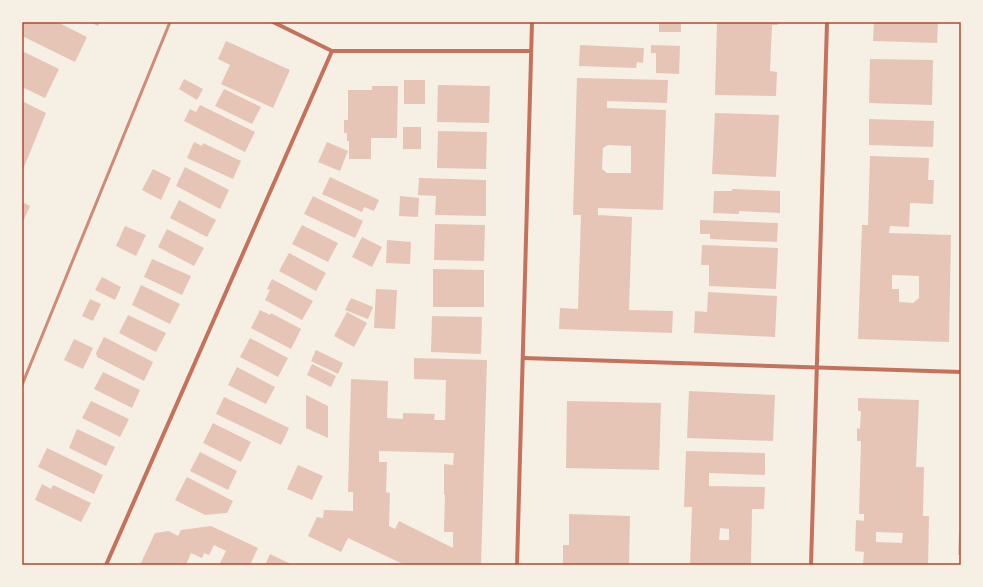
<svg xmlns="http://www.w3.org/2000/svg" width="983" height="587" viewBox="0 0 983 587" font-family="Ubuntu,sans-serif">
<rect width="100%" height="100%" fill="#f6efe4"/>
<g fill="#e6c5b7" fill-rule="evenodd">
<path d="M 22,22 L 57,22 L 87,37 L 75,62 L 22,36 Z"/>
<path d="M 89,22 L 100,22 L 98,26 Z"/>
<rect x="659" y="22" width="22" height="10"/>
<path d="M 717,22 L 778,22 L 778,25 L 772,25 L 770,71 L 777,72 L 776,96 L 715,95 Z"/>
<path d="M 874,22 L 938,22 L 937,43 L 873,41 Z"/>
<path d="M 226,41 L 290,70 L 273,108 L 221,84 L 230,65 L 218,59 Z"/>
<path d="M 580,45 L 644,48 L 643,63 L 637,62 L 636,68 L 579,66 Z"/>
<path d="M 651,45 L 680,46 L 679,74 L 656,73 L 656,53 L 651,53 Z"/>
<path d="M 22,51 L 59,69 L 45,98 L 22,87 Z"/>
<path d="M 870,59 L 933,60 L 932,105 L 869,103 Z"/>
<path d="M 577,78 L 668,80 L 667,103 L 607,101 L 607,108 L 666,110 L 663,210 L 598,208 L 598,215 L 632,217 L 629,310 L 673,311 L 672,333 L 559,329 L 560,308 L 578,309 L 581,215 L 573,215 ZM 608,145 L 631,146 L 631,173 L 607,173 L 602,169 L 603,148 Z"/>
<path d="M 184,79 L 203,89 L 197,100 L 179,89 Z"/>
<rect x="404" y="80" width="21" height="24"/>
<path d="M 438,85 L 490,86 L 489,123 L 437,122 Z"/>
<path d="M 372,86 L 398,86 L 397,138 L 371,138 L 371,159 L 349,159 L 349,141 L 347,141 L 347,133 L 344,133 L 344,120 L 348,120 L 348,90 L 372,90 Z"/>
<path d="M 224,89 L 261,107 L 252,124 L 215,106 Z"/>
<path d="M 22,101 L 46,113 L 22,172 Z"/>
<path d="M 200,105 L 255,132 L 245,152 L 184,121 L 190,109 L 196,112 Z"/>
<path d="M 715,113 L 779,115 L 776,177 L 712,174 Z"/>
<path d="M 869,119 L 934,121 L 933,147 L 869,145 Z"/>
<rect x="403" y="127" width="18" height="22"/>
<path d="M 438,131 L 487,132 L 486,169 L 437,168 Z"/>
<path d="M 194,142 L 202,146 L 203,143 L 241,161 L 233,179 L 187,158 Z"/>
<path d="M 327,142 L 348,151 L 340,171 L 318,162 Z"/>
<path d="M 870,156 L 929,158 L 928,180 L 934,180 L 933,204 L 910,203 L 909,227 L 890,226 L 889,233 L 951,235 L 949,342 L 858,339 L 862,225 L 868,225 ZM 892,275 L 919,276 L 919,298 L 913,303 L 899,302 L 899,289 L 892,289 Z"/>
<path d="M 185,167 L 229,190 L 220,209 L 176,186 Z"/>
<path d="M 153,169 L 171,178 L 161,200 L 142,190 Z"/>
<path d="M 330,177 L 379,200 L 374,211 L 364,207 L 362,212 L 322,194 Z"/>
<path d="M 419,178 L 486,180 L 486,216 L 435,215 L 436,196 L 418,195 Z"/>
<path d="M 732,189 L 780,191 L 780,213 L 739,211 L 739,214 L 713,213 L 714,191 L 732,191 Z"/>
<path d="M 313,196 L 363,221 L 355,238 L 304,214 Z"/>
<path d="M 400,196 L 419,198 L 418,217 L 399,216 Z"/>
<path d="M 179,200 L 216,220 L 207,237 L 170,218 Z"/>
<path d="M 22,202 L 30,206 L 22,224 Z"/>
<path d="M 700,220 L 778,223 L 777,242 L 710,239 L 710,234 L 700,234 Z"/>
<path d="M 435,224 L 485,225 L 484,261 L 434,260 Z"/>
<path d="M 302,225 L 338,243 L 328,262 L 292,244 Z"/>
<path d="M 125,226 L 146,235 L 136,256 L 116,246 Z"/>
<path d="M 167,229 L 204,248 L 194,266 L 158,247 Z"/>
<path d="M 362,237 L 382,247 L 372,267 L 352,257 Z"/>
<path d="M 387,240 L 411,242 L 410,264 L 386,263 Z"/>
<path d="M 702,245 L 778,248 L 776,289 L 709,286 L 709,265 L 701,265 Z"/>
<path d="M 289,253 L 326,273 L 316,291 L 279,271 Z"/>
<path d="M 152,259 L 191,276 L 182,295 L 144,277 Z"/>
<path d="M 433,269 L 484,270 L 484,307 L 433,307 Z"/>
<path d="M 102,277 L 121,287 L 115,300 L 95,290 Z"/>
<path d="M 272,279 L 313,301 L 302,320 L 265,300 L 270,290 L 267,289 Z"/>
<path d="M 141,285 L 180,304 L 170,324 L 132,305 Z"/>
<path d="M 376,289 L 397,290 L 395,329 L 374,328 Z"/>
<path d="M 708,292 L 777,296 L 775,337 L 694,333 L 695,311 L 707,312 Z"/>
<path d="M 351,298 L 373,307 L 368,319 L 345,310 Z"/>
<path d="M 90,299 L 101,304 L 93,321 L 82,316 Z"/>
<path d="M 260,310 L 270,315 L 271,313 L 301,329 L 291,349 L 251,328 Z"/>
<path d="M 347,312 L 367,323 L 354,347 L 334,336 Z"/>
<path d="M 128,315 L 166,333 L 156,352 L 119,333 Z"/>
<path d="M 432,316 L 482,317 L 481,354 L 431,352 Z"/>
<path d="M 104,337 L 153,362 L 144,381 L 97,357 L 96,353 Z"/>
<path d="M 250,338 L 288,358 L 278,377 L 240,357 Z"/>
<path d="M 74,339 L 93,348 L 83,369 L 64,360 Z"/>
<path d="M 316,350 L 343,363 L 338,374 L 311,361 Z"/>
<path d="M 414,358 L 487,360 L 481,565 L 405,565 L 348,538 L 341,552 L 308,536 L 317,517 L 323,518 L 324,510 L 353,511 L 353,492 L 348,492 L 351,379 L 388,381 L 387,418 L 403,419 L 403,413 L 435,414 L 434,420 L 445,420 L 446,380 L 414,379 ZM 379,451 L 454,453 L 453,465 L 444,464 L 444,495 L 445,494 L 444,532 L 453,532 L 453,548 L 399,521 L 395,529 L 389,526 L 390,493 L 386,492 L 387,462 L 379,462 Z"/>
<path d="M 312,364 L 336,376 L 331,387 L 307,375 Z"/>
<path d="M 237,367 L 275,387 L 266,404 L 228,385 Z"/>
<path d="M 103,372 L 140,390 L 132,408 L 94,389 Z"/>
<path d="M 689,391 L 775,395 L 773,441 L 687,438 Z"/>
<path d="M 306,395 L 328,406 L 328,438 L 306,428 Z"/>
<path d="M 224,397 L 289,428 L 281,445 L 216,414 Z"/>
<path d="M 858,398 L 919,400 L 916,467 L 924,467 L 923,516 L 929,516 L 928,565 L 863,565 L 864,552 L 855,551 L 856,520 L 864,521 L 864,514 L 859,514 L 861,441 L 857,441 L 857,428 L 860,429 L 861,411 L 858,411 ZM 876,532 L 903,533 L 902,543 L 876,542 Z"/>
<path d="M 91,401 L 129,419 L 120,437 L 82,418 Z"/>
<path d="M 567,401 L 661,403 L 659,470 L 566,468 Z"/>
<path d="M 213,423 L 251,442 L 241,462 L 203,443 Z"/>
<path d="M 77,429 L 115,447 L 106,466 L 69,448 Z"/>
<path d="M 47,448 L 103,475 L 94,494 L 38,467 Z"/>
<path d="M 686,451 L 765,453 L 765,475 L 709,473 L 709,486 L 765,487 L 764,509 L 752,509 L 751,565 L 690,565 L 692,507 L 684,507 ZM 720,528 L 729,529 L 729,540 L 719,540 Z"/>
<path d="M 200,452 L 237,471 L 228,490 L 190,471 Z"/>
<path d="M 298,465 L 323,476 L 312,500 L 287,489 Z"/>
<path d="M 187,477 L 233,501 L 227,513 L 205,515 L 175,500 Z"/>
<path d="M 42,484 L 51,489 L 53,485 L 91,503 L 81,522 L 35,500 Z"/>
<path d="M 569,514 L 630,516 L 629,565 L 563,565 L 563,545 L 569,545 Z"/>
<path d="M 211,526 L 258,548 L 250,565 L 219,565 L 226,551 L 214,545 L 209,555 L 204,553 L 202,558 L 191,553 L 186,565 L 140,565 L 155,533 L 169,531 L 178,536 L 181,530 Z"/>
<path d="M 959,533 L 961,533 L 961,555 L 958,555 Z"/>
<path d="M 270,554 L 293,565 L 265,565 Z"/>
</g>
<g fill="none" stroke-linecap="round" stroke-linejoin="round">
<g stroke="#c5725c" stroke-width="4">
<path d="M 273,22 L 332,51 L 530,51"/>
<path d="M 523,358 L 961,372"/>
<path d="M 106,565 L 332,51"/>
<path d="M 517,565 L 532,22"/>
<path d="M 811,565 L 827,22"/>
</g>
<path stroke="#cf8b77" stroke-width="3" d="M 22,385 L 170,22"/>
</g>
<rect width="983" height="587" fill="none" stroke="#f6efe4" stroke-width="46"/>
<rect x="23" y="23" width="937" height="541" fill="none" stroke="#b5482f" stroke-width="1.5"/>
</svg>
